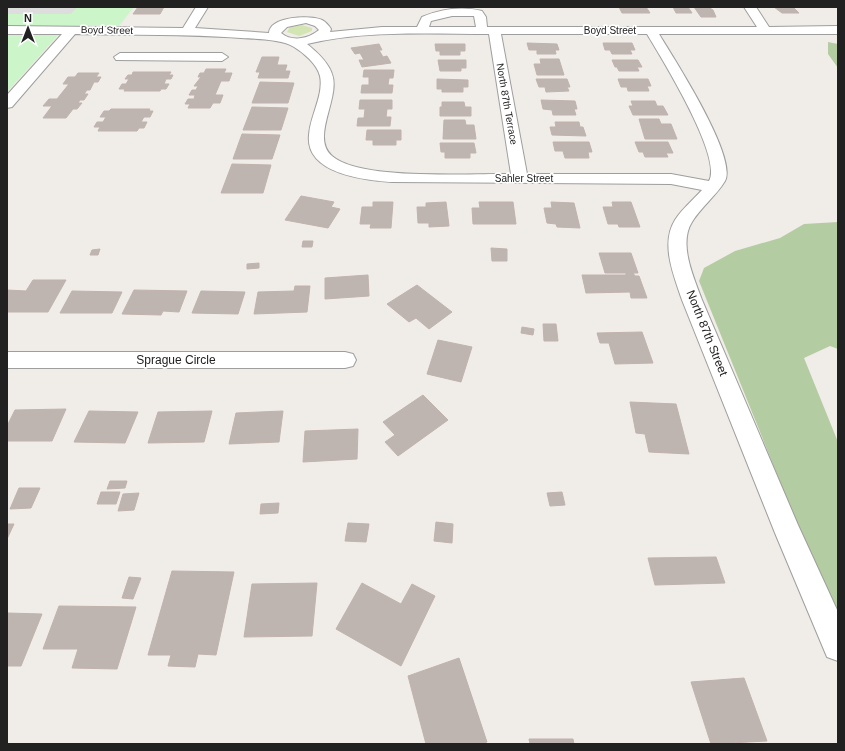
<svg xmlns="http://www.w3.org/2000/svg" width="845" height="751" viewBox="0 0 845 751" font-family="Arial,sans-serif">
<rect width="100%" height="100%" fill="#f0ece8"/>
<path fill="#d3e5b3" d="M 302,25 L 312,28 L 312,31 L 299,36 L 287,32 L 290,27 Z"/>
<g fill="#b4cca1">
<path d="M 828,42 L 838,44 L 838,68 L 828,54 Z"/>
<path d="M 838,222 L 838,349 L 830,346 L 804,358 L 838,442 L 838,625 L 699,281 L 704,268 L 735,251 L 780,238 L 804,224 Z"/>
</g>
<g fill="#cdf5ca">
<path d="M 7,7 L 134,7 L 119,26 L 7,26 Z"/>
<path d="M 7,34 L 59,34 L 7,92 Z"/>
</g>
<path fill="#ddd" d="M 7,7 L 77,7 L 71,14 L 7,14 Z"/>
<g fill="#beb5b1" stroke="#c1b2ac">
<path d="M 138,7 L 164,7 L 160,14 L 133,14 Z"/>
<path d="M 619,7 L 646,7 L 650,13 L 622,13 Z"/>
<path d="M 673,7 L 688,7 L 692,13 L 676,13 Z"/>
<path d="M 694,7 L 708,7 L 713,10 L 716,17 L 701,17 Z"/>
<path d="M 774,7 L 793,7 L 799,13 L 782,13 Z"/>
<path d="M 527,43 L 557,44 L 559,50 L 555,50 L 556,54 L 537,54 L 537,50 L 529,50 Z"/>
<path d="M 603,43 L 632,43 L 635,50 L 630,50 L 632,54 L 612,54 L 610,50 L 605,50 Z"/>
<path d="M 379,44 L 382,50 L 379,50 L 383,57 L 387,56 L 391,63 L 362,67 L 359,60 L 364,60 L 360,53 L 355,54 L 351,48 Z"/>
<path d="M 435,44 L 465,44 L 465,51 L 460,51 L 460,55 L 440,55 L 440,51 L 436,51 Z"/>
<path d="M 262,57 L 279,57 L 277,65 L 287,65 L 285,71 L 290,71 L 288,78 L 258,78 L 260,72 L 256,72 Z"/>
<path d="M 540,59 L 559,59 L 564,75 L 537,75 L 534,64 L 541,64 Z"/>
<path d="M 438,60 L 466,60 L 466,68 L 461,68 L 461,71 L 440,71 Z"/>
<path d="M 612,60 L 638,60 L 642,67 L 637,67 L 639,71 L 619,71 L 617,67 L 615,67 Z"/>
<path d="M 206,69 L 226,69 L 224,73 L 232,73 L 229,81 L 221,81 L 215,95 L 223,95 L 220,103 L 213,103 L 210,108 L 188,108 L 190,104 L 185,104 L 188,99 L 194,99 L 195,95 L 189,95 L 192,90 L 196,90 L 198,86 L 194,86 L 201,77 L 198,77 L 200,73 L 204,73 Z"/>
<path d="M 364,70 L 394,70 L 393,78 L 389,78 L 388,85 L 393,85 L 392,93 L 361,93 L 362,85 L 369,85 L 369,77 L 363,77 Z"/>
<path d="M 133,72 L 171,72 L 169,75 L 173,75 L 171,79 L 166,79 L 164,84 L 169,84 L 166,89 L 161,89 L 160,91 L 124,91 L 125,89 L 119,89 L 122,84 L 126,84 L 129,79 L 125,79 L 128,75 L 132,75 Z"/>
<path d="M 78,73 L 99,73 L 96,77 L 101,77 L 98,82 L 94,82 L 90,90 L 87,90 L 84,94 L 88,94 L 84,100 L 80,100 L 78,103 L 82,103 L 77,109 L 73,109 L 66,118 L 43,118 L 52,106 L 43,106 L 49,99 L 57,99 L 69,84 L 63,84 L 68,77 L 75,77 Z"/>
<path d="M 437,79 L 468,80 L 468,87 L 463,87 L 463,92 L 442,92 L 442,89 L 437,89 Z"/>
<path d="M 536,79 L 567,79 L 570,87 L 567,87 L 569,91 L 546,92 L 545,87 L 539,87 Z"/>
<path d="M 618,79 L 648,79 L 651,86 L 647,86 L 649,91 L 628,91 L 627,87 L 621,87 Z"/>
<path d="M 260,82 L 294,83 L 288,103 L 252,103 Z"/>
<path d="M 360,100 L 392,100 L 392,109 L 387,109 L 386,117 L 391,117 L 390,126 L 357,126 L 358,118 L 364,118 L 365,109 L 359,109 Z"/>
<path d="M 541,100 L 575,101 L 577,109 L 574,109 L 576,115 L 553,115 L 552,110 L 543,109 Z"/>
<path d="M 631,101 L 655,101 L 657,106 L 663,106 L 668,115 L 633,115 L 629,106 L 633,106 Z"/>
<path d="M 442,102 L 464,102 L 465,107 L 471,107 L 471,116 L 440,116 L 440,107 L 442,107 Z"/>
<path d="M 252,107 L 288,108 L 281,130 L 243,130 Z"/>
<path d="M 111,109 L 150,109 L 149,111 L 153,111 L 150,117 L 144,117 L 141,122 L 147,122 L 144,128 L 139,128 L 137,131 L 98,131 L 100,127 L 94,127 L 97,122 L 103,122 L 106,117 L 100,117 L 104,111 L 109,111 Z"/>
<path d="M 639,119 L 659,119 L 661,124 L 671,124 L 677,139 L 645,139 Z"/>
<path d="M 444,120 L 465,120 L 466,125 L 474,125 L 476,139 L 443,139 Z"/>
<path d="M 555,122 L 579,122 L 580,127 L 583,127 L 586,136 L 552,135 L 550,127 L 556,127 Z"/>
<path d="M 367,130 L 401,130 L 401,140 L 396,140 L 396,145 L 373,145 L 373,140 L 366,140 Z"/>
<path d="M 242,134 L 280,135 L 272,159 L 233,159 Z"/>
<path d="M 553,142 L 589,142 L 592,152 L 588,152 L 589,158 L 565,158 L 563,151 L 555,151 Z"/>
<path d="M 635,142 L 668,142 L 673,153 L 666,153 L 668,157 L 645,157 L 643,152 L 639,152 Z"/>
<path d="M 440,143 L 474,143 L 476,153 L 470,153 L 470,158 L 445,158 L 445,152 L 441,152 Z"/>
<path d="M 232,164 L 271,165 L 263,193 L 221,193 Z"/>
<path d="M 301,196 L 334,202 L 331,207 L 340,209 L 328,228 L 285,220 Z"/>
<path d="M 373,202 L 393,202 L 391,228 L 370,228 L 371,224 L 360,224 L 362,207 L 373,207 Z"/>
<path d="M 446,202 L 449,226 L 429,227 L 429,223 L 418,223 L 417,207 L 426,207 L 426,203 Z"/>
<path d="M 479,202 L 513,202 L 516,224 L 473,224 L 472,208 L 480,208 Z"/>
<path d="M 551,202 L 574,203 L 580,228 L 557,227 L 556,224 L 547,223 L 544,208 L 552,208 Z"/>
<path d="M 612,202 L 631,202 L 640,227 L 619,227 L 618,224 L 608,224 L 603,207 L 613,207 Z"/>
<path d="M 303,241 L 313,241 L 312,247 L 302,247 Z"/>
<path d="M 491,248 L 507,249 L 507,261 L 492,261 Z"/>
<path d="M 100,249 L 98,255 L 90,255 L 92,250 Z"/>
<path d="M 599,253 L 631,253 L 638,273 L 633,273 L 635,276 L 639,276 L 647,298 L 631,298 L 630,292 L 586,293 L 582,275 L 626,275 L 626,273 L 605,273 Z"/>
<path d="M 259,263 L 259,268 L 247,269 L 247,264 Z"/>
<path d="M 368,275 L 369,296 L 325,299 L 325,278 Z"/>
<path d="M 33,280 L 66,280 L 48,312 L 7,312 L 7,290 L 26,291 Z"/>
<path d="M 417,285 L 452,312 L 429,329 L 416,318 L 409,322 L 387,304 Z"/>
<path d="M 295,286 L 310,286 L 307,312 L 254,314 L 258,292 L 294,291 Z"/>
<path d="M 134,290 L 187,291 L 179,312 L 163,311 L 161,315 L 122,314 Z"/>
<path d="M 72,291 L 122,292 L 112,313 L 60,313 Z"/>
<path d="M 201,291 L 245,292 L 238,314 L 192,313 Z"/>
<path d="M 543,324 L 556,324 L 558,341 L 544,341 Z"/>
<path d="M 522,327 L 534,329 L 533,335 L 521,333 Z"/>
<path d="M 642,332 L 653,363 L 615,364 L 609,343 L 600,343 L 597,333 Z"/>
<path d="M 438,340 L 472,347 L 461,382 L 427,374 Z"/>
<path d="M 423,395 L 448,420 L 398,456 L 385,442 L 395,435 L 383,422 Z"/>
<path d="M 630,402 L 676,404 L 689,454 L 649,452 L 645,434 L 636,433 Z"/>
<path d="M 66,409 L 52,441 L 7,441 L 7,426 L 15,410 Z"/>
<path d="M 89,411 L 138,412 L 125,443 L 74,442 Z"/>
<path d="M 212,411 L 204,442 L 148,443 L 158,412 Z"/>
<path d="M 283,411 L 279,442 L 229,444 L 236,413 Z"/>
<path d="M 358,429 L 357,459 L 303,462 L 305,431 Z"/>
<path d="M 110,481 L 127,481 L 125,488 L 107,489 Z"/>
<path d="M 19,488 L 40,488 L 31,508 L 10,509 Z"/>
<path d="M 101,492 L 120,492 L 116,504 L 97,504 Z"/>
<path d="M 562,492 L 565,505 L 550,506 L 547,493 Z"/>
<path d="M 139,493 L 134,510 L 118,511 L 123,494 Z"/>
<path d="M 279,503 L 278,513 L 260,514 L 261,504 Z"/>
<path d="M 436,522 L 453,524 L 452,543 L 434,541 Z"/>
<path d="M 348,523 L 369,524 L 366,542 L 345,541 Z"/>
<path d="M 7,524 L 14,524 L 7,539 Z"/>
<path d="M 716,557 L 725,583 L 655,585 L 648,558 Z"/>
<path d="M 172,571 L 234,572 L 216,655 L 198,654 L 195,667 L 168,666 L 171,655 L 148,655 Z"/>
<path d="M 129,577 L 141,578 L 133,599 L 122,598 Z"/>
<path d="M 317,583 L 312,636 L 244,637 L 252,584 Z"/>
<path d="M 362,583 L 401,604 L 412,584 L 435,596 L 401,666 L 336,629 Z"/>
<path d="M 59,606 L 136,607 L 117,669 L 72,668 L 78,649 L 43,649 Z"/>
<path d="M 7,613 L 42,614 L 21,666 L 7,666 Z"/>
<path d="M 459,658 L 487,742 L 481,744 L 426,744 L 408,676 Z"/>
<path d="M 744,678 L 767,741 L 711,744 L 691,682 Z"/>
<path d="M 529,739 L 573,739 L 574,744 L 530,744 Z"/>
</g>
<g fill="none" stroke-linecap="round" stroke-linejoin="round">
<g stroke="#9e9e9e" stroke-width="2">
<g id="minor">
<path d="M 196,7 L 208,7 L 195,28 L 269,33 C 270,16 311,15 322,20 C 326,22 329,26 331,29 L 330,32 L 382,27 L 417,27 L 422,17 C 441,9 462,6 482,11 L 486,17 L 487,27 L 757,27 L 744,7 L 756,7 L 769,27 L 838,26 L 838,34 L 659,34 C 674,59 738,157 725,181 C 716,196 701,207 692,222 C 678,244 694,278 702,300 L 798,525 L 838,612 L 838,661 L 827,657 L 775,533 L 682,300 C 674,276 660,244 675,220 C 682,209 693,200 702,190 L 671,184 L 392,182 C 365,180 305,174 309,135 C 310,116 324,95 320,76 C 317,64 304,53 294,47 C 282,39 256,39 241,38 C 186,34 130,35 75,34 L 12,107 L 7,108 L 7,95 L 62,34 L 7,34 L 7,26 L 183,28 ZM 452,16 L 474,16 L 476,27 L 429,27 L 431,21 ZM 306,23 L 315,26 L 319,30 C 308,39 292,42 281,33 L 287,27 ZM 489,34 L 511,174 C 471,173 360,181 332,156 C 310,137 341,98 332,74 C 328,62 317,52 307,44 C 365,30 429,34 489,34 ZM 501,34 L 647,34 C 662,59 723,157 709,181 L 671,174 L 527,174 Z"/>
<path d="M 120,53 L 222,53 L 228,57 L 222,61 L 116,60 L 114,57 Z"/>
<path d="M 7,352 L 345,352 L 353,354 L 356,360 L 353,366 L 345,368 L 7,368 Z"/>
</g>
</g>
<use href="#minor" fill="#fff" fill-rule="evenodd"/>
</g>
<g text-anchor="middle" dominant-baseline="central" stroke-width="3.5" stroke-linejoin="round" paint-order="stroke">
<g font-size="10" fill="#212121" stroke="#fff">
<text transform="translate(107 30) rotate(1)">Boyd Street</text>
<text x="610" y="30">Boyd Street</text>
<text transform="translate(507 104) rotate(80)">North 87th Terrace</text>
<text x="524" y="178">Sahler Street</text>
</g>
<g font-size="12" fill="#212121" stroke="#fff">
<text transform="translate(707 333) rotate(68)">North 87th Street</text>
<text x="176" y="360">Sprague Circle</text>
</g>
</g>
<rect width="845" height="751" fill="none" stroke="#212121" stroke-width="16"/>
<g transform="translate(28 28)" stroke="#ffffff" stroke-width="3" paint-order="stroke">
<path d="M0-3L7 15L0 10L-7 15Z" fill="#212121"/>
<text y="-6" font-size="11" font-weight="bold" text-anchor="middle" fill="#212121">N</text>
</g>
</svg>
